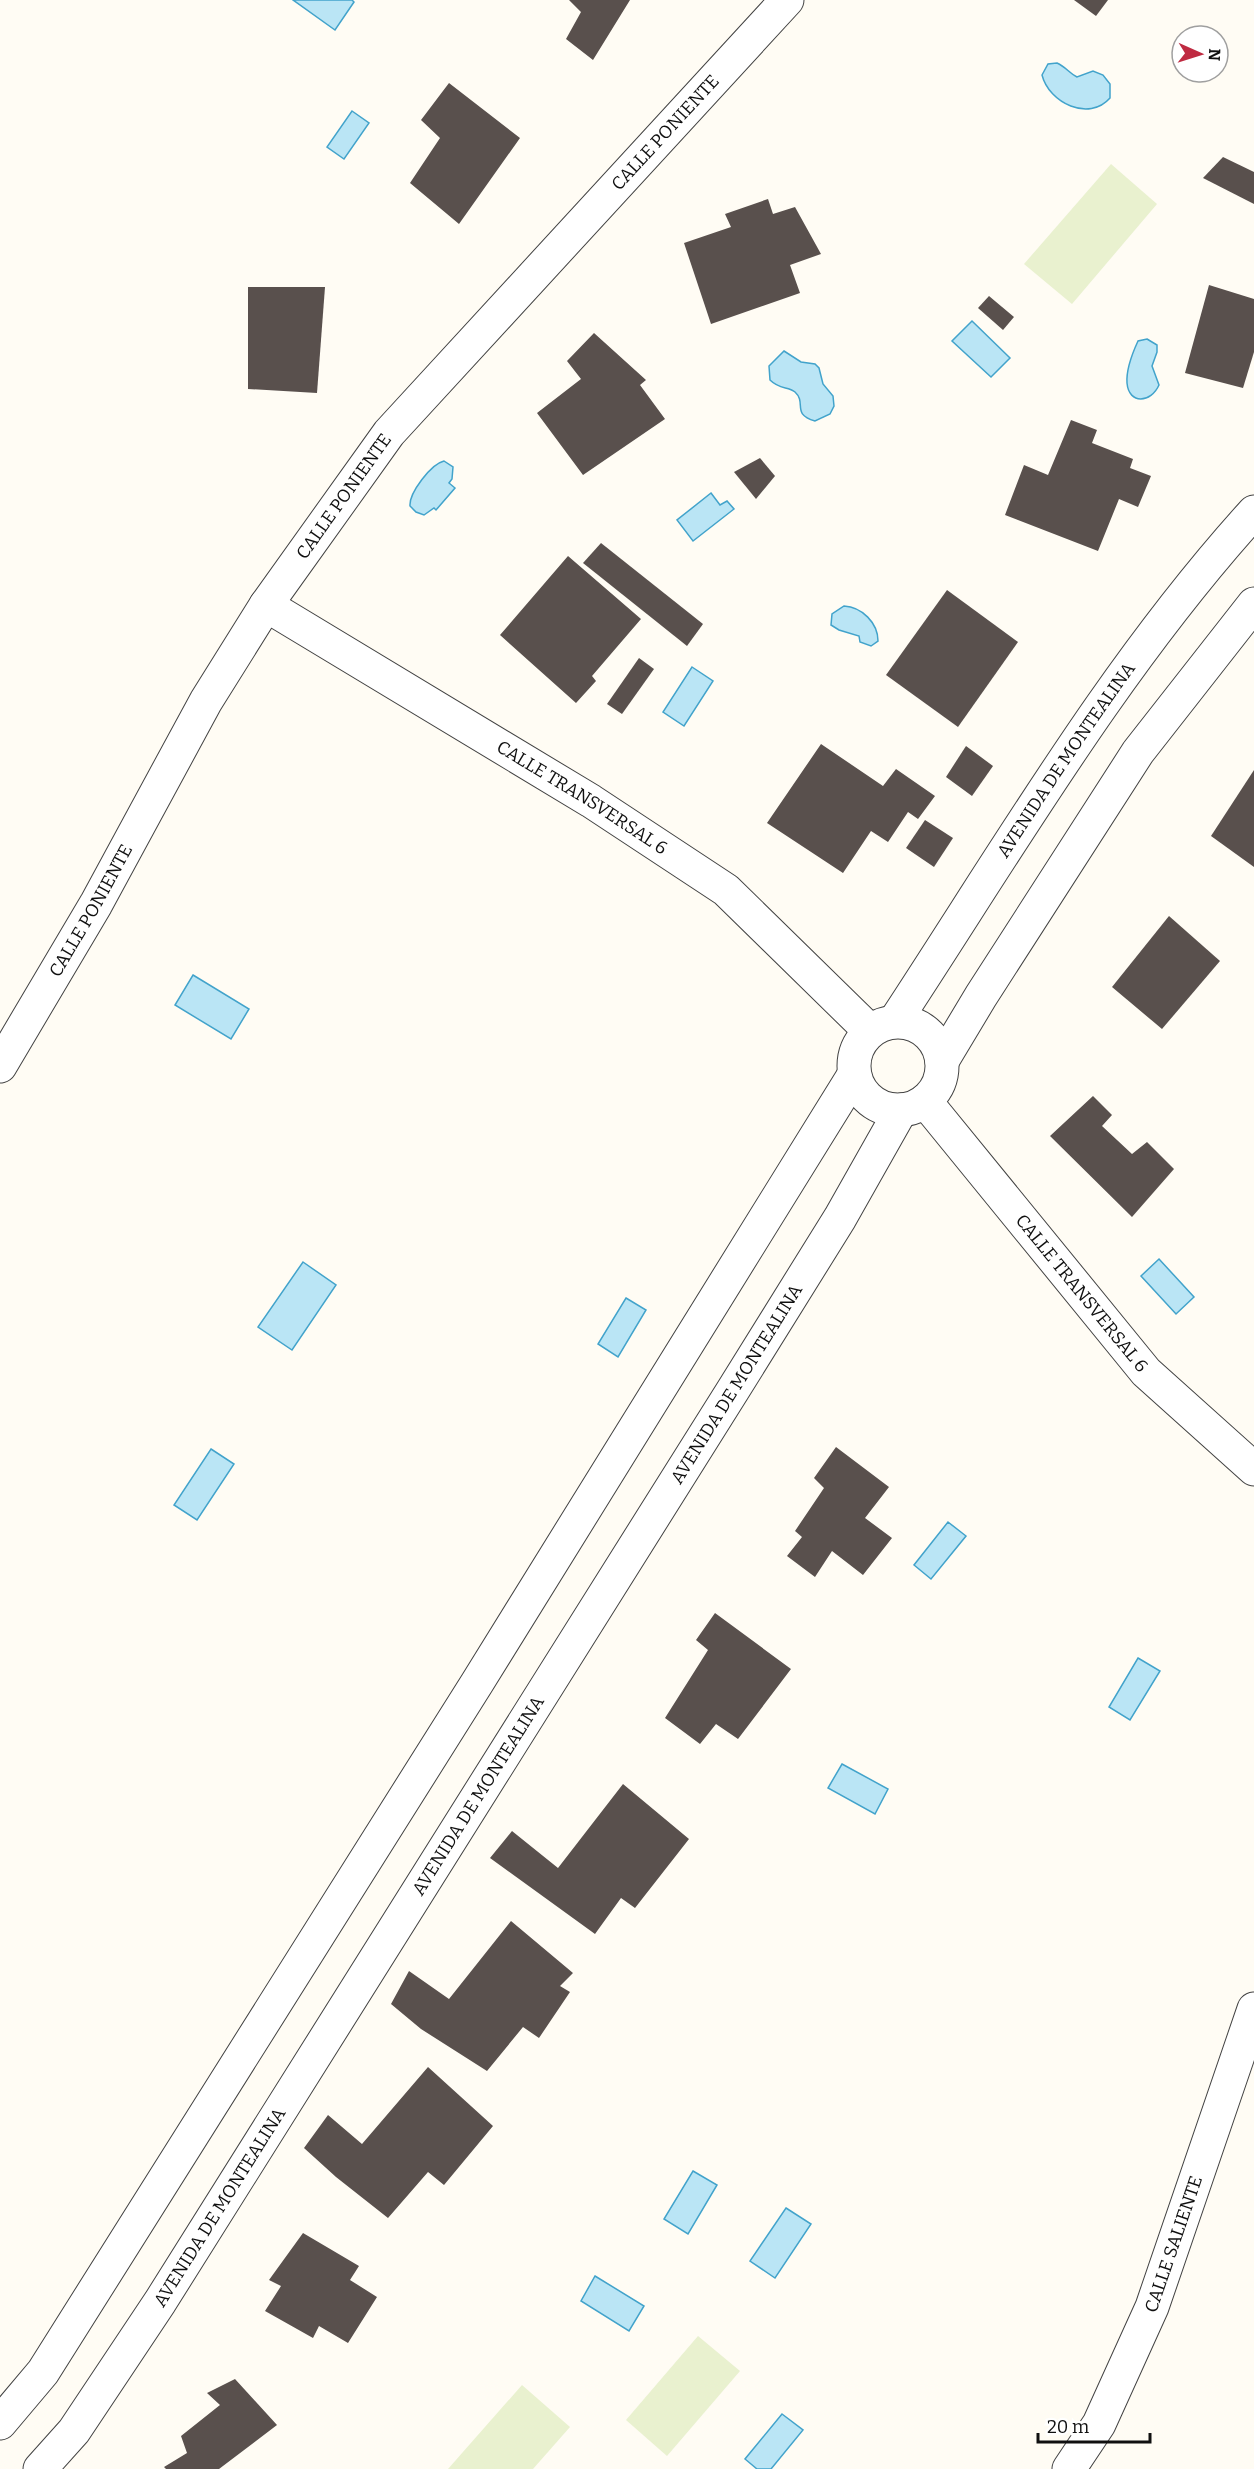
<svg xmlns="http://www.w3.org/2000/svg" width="1254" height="2469" viewBox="0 0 1254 2469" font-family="Bitter,serif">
<rect width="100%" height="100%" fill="#fffcf4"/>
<g fill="#e9f1cf">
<path d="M 1111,164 L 1157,204 L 1072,304 L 1024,264 Z"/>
<path d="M 698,2336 L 740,2371 L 667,2456 L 626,2420 Z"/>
<path d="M 522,2385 L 570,2427 L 533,2469 L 448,2469 Z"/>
</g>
<g fill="#bae5f5" stroke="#42a3cb" stroke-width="1.5">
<path d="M 293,0 L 352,0 L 354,2 L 335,30 Z"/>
<path d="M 1057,63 C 1066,67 1069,73 1077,77 L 1093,71 L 1103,75 L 1110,84 L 1110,98 C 1089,122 1049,103 1042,75 L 1048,64 Z"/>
<path d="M 352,111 L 369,123 L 344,159 L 327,147 Z"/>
<path d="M 972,321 L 1010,358 L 991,377 L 952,341 Z"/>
<path d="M 1147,339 L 1157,345 L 1157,352 L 1152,366 L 1159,385 C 1151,403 1129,405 1127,383 C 1126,369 1132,354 1138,341 Z"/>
<path d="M 784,351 L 801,362 L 815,364 L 819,368 L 823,384 L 833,396 L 834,406 L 830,414 L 815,421 C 791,414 807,403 795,392 C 788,386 780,390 770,380 L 769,366 Z"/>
<path d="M 444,461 L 453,467 L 452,479 L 449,483 L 455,488 L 436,510 L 434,508 L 424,515 L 416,512 L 410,506 C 409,493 431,464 444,461 Z"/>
<path d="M 711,493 L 720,505 L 727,501 L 734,509 L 693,541 L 677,520 Z"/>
<path d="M 844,606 C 862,607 878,623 878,641 L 871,646 L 860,642 L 859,636 L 839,630 L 831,625 L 832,614 Z"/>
<path d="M 692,667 L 713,681 L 684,726 L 663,712 Z"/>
<path d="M 193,975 L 249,1009 L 231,1039 L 175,1005 Z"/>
<path d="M 1159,1259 L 1194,1297 L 1176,1314 L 1141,1276 Z"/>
<path d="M 303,1262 L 336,1285 L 292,1350 L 258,1327 Z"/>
<path d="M 626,1298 L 646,1310 L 618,1357 L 598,1344 Z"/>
<path d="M 211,1449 L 234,1464 L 197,1520 L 174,1505 Z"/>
<path d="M 948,1522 L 966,1536 L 931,1579 L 914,1565 Z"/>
<path d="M 1138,1658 L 1160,1671 L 1130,1720 L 1109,1707 Z"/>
<path d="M 842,1764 L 888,1789 L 875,1814 L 828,1788 Z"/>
<path d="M 693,2171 L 717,2185 L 688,2234 L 664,2219 Z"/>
<path d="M 786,2208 L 811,2224 L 775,2278 L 750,2261 Z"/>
<path d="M 595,2276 L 644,2306 L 629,2331 L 581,2301 Z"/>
<path d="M 782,2414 L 803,2430 L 771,2469 L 757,2469 L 745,2459 Z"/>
</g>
<g fill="#59504d">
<path d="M 569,0 L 630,0 L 593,60 L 566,39 L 581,12 Z"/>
<path d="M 1074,0 L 1108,0 L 1096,16 Z"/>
<path d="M 449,83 L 520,138 L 459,224 L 410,183 L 440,138 L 421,120 Z"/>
<path d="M 1223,157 L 1254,172 L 1254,204 L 1203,178 Z"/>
<path d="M 768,199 L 773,214 L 795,207 L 821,254 L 790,265 L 800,293 L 711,324 L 684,243 L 731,227 L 725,214 Z"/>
<path d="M 1209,285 L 1254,299 L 1254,352 L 1243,388 L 1185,373 Z"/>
<path d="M 248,287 L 325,287 L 317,393 L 248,389 Z"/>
<path d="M 989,296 L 1014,317 L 1003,330 L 978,308 Z"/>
<path d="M 594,333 L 646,380 L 640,385 L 665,419 L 583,475 L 537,413 L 581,379 L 567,361 Z"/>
<path d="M 1071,420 L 1097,430 L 1092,443 L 1133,459 L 1130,468 L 1151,476 L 1138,507 L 1119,499 L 1098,551 L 1005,515 L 1024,465 L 1048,475 Z"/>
<path d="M 760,458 L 775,476 L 756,499 L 734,472 Z"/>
<path d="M 601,543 L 703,624 L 687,646 L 583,563 Z"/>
<path d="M 568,556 L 641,619 L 592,676 L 596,681 L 576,703 L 500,635 Z"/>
<path d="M 947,590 L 1018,642 L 958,727 L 886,675 Z"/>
<path d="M 639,658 L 654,669 L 622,714 L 607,704 Z"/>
<path d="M 821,744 L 883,786 L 896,769 L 935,796 L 918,819 L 908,812 L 888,842 L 871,831 L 843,873 L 767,823 Z"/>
<path d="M 966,746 L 993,766 L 972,796 L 946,777 Z"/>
<path d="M 1254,770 L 1254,867 L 1211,836 Z"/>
<path d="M 925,820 L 953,838 L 934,867 L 906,848 Z"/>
<path d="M 1169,916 L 1220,961 L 1162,1029 L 1112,987 Z"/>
<path d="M 1093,1096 L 1112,1115 L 1102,1126 L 1132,1154 L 1147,1142 L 1174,1169 L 1132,1217 L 1050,1136 Z"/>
<path d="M 836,1447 L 889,1487 L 865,1518 L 892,1538 L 863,1575 L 832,1551 L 815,1577 L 787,1556 L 802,1537 L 795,1531 L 824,1488 L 814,1478 Z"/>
<path d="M 715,1613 L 791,1669 L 738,1739 L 716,1724 L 700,1744 L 665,1718 L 708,1650 L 696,1640 Z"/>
<path d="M 623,1784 L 689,1839 L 635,1908 L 621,1898 L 595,1934 L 490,1858 L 512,1831 L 558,1868 Z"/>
<path d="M 511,1921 L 573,1973 L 560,1986 L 570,1992 L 539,2038 L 523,2027 L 487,2071 L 421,2029 L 391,2004 L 409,1971 L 449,1999 Z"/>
<path d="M 428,2067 L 493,2126 L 444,2185 L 428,2172 L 388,2218 L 336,2177 L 304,2148 L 328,2115 L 362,2144 Z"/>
<path d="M 303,2233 L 359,2266 L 350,2280 L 377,2297 L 348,2343 L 319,2326 L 313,2338 L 265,2311 L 281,2286 L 269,2280 Z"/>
<path d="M 235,2379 L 277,2425 L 219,2469 L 166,2469 L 164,2467 L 187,2453 L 181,2436 L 220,2405 L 207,2393 Z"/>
</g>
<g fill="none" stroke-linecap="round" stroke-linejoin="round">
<g stroke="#434343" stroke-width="35">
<g id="street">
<path id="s1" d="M 266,605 L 591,801 L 726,890 L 870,1031"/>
<path id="s2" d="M 895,1021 C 1008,849 1115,665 1254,512"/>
<circle cx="898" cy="1066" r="44"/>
<path d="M 942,1061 L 981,996 L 1138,752 L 1254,604"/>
<path id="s3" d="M 0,1066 L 96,904 L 206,701 L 266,605 L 389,433 L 787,0"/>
<path id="s4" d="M 925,1101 L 1146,1372 L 1254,1469"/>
<path d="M 0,2423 L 43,2372 L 477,1683 L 854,1075"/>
<path id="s5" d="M 40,2469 L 74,2431 L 160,2302 L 733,1390 L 840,1218 L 901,1110"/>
<path id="s6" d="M 1069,2469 L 1099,2424 L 1152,2307 L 1254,2009"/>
</g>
</g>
<use href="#street" stroke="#fff" stroke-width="33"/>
</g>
<g text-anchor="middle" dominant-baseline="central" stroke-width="6" stroke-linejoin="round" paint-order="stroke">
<g font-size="18" fill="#101010" stroke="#fff">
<text stroke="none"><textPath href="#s3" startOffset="1152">CALLE PONIENTE</textPath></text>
<text stroke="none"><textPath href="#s3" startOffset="666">CALLE PONIENTE</textPath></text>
<text stroke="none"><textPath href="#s2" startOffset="312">AVENIDA DE MONTEALINA</textPath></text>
<text stroke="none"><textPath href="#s1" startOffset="370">CALLE TRANSVERSAL 6</textPath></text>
<text stroke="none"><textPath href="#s3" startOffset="180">CALLE PONIENTE</textPath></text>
<text stroke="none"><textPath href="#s4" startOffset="248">CALLE TRANSVERSAL 6</textPath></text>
<text stroke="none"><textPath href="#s5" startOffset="1290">AVENIDA DE MONTEALINA</textPath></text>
<text stroke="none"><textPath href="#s5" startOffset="804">AVENIDA DE MONTEALINA</textPath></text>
<text stroke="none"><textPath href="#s5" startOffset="318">AVENIDA DE MONTEALINA</textPath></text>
<text stroke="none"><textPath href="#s6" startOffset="249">CALLE SALIENTE</textPath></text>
</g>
</g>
<g transform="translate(1200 54) rotate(93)"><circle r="28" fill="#ffffff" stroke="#9f9f9f" stroke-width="1.5"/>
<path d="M0-4.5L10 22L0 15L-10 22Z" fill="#bf2a41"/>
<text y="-9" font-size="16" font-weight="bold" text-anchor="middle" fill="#101010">N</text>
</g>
<path d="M1038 2433v9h112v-9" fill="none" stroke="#101010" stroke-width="3"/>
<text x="1047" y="2433" font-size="18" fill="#101010" stroke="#ffffff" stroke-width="4.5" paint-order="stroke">20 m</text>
</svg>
